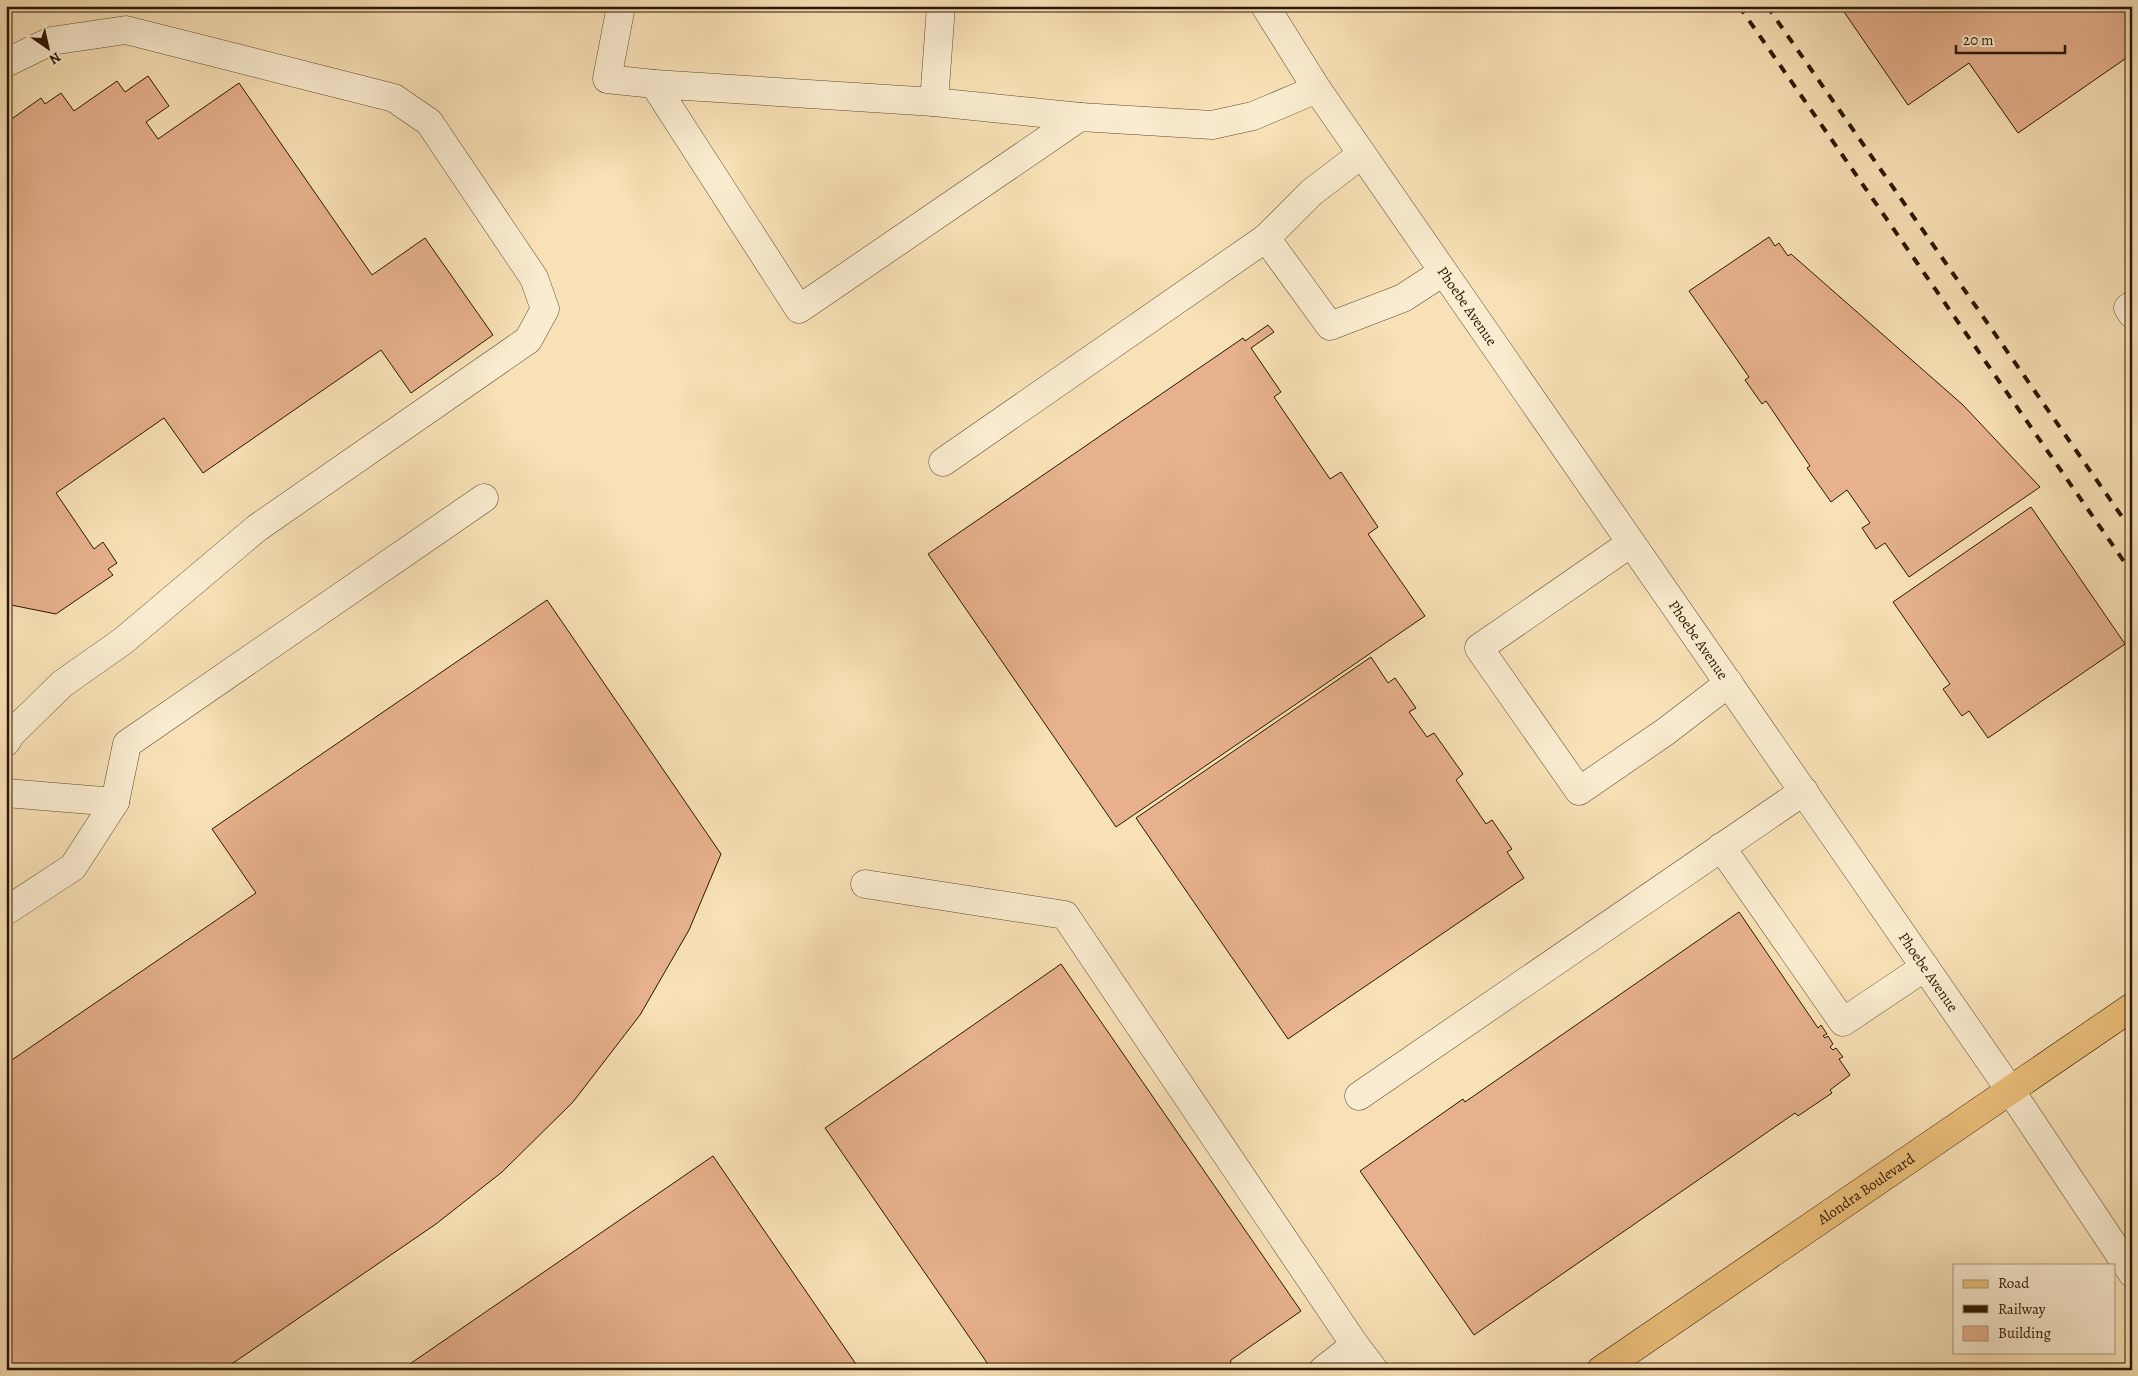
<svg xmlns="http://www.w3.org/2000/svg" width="2138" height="1376" viewBox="0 0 2138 1376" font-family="Alegreya,serif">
<rect width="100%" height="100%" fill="#f8e1b6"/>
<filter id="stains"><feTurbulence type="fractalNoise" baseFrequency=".004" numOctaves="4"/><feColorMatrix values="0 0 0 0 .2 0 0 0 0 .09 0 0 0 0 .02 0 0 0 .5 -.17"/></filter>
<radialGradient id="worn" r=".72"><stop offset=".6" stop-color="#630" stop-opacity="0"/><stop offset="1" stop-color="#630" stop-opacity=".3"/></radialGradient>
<g fill="#e6b18c" stroke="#2a1701">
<path d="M 1840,6 L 2132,6 L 2132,54 L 2018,133 L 1969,63 L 1908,105 Z"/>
<path d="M 148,76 L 169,106 L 146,122 L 158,139 L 239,83 L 372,275 L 425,238 L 493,335 L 411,393 L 381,350 L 203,473 L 164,418 L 56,493 L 94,549 L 103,542 L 117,563 L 108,569 L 113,575 L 56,614 L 6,604 L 6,123 L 41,98 L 45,104 L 61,93 L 74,111 L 117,81 L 125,92 Z"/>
<path d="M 1769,237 L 1775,246 L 1779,243 L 1788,256 L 1791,254 L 1963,405 L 2040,487 L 1909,577 L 1885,543 L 1876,549 L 1862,528 L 1870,523 L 1847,490 L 1831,502 L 1807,468 L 1810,466 L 1766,401 L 1762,404 L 1745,380 L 1749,377 L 1689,291 Z"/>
<path d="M 1268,325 L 1274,332 L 1251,348 L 1281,392 L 1274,397 L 1330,479 L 1341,472 L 1378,527 L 1368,534 L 1425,616 L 1116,827 L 928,554 L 1243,338 L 1245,341 Z"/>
<path d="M 2031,507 L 2125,644 L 1988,738 L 1969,711 L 1962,716 L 1943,689 L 1950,684 L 1893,602 Z"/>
<path d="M 547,600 L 721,854 L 689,930 L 640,1015 L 573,1102 L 502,1172 L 436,1224 L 223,1370 L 6,1370 L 6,1064 L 256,893 L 212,829 Z"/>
<path d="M 1371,657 L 1388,683 L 1395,678 L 1416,708 L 1409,712 L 1427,737 L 1434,733 L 1463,774 L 1456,780 L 1486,824 L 1492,820 L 1512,849 L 1507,852 L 1524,878 L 1288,1039 L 1136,818 Z"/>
<path d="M 1739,912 L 1818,1028 L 1821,1025 L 1827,1034 L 1823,1036 L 1825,1038 L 1828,1036 L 1833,1044 L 1830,1047 L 1833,1050 L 1836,1048 L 1843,1057 L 1839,1059 L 1850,1075 L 1830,1090 L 1832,1093 L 1798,1116 L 1795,1113 L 1474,1335 L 1360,1171 L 1463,1099 L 1465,1102 Z"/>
<path d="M 1061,964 L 1301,1311 L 1231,1360 L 1229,1370 L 992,1370 L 825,1128 Z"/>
<path d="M 713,1156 L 860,1370 L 401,1370 Z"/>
</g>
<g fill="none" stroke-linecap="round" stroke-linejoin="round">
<g stroke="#5e4a2e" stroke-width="29">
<g id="minor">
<path d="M 621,6 L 607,79 L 654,84"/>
<path d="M 941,6 L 934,102 L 654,84 L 799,309 L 1080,117 L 1212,125 L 1253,116 L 1317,89"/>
<path id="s1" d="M 1265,6 L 1317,89 L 2010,1090 L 2132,1273"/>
<path d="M 6,63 L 51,41 L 126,30 L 394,98 L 429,122 L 534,278 L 545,309 L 528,340 L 257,528 L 123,641 L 62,684 L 11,734 L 6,742"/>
<path d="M 934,102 L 1080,117"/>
<path d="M 1266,238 L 1330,326 L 1403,298 L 1443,272"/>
<path d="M 2132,305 L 2128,308 L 2132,314"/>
<path d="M 943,462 L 1266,238 L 1312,192 L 1362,154"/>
<path d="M 1631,543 L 1479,648 L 1579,791 L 1665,732 L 1729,683"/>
<path d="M 6,793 L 115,802"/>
<path d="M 1721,847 L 1843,1022 L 1925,967"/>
<path d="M 865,884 L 1065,915 L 1355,1345 L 1323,1370"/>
<path d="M 6,911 L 73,867 L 115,802 L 127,744 L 484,498"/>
<path d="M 1359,1096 L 1804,791"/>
<path d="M 1355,1345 L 1374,1370"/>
</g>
</g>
<g stroke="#2a1701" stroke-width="29">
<g id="major">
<path id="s2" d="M 1601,1370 L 2132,1007"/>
</g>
</g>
<use href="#minor" stroke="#faecd0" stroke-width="28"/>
<use href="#major" stroke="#ecc07b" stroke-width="28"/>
<g stroke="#2a1701" stroke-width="4" stroke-dasharray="9 9" stroke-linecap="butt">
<path d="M 1739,6 L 2132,573"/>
<path d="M 1767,6 L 2132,531"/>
</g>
</g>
<g text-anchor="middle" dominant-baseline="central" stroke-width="5" stroke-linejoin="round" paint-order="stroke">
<g font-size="15" fill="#2a1701" stroke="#faecd0">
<text stroke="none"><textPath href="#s1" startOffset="362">Phoebe Avenue</textPath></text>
<text stroke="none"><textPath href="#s1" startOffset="768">Phoebe Avenue</textPath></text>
<text stroke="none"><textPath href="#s1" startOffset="1172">Phoebe Avenue</textPath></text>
<text stroke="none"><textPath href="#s2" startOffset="321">Alondra Boulevard</textPath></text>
</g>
</g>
<rect width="2138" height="1376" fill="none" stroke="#f8e1b6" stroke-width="25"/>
<rect x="8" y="8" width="2123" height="1361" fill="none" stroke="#2a1701" stroke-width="2.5"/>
<rect x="12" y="12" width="2113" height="1351" fill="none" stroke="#2a1701"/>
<rect x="1953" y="1264" width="162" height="90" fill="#faecd0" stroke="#a7977d"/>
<rect x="1963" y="1280" width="25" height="8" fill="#ecc07b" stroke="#a7977d"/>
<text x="1998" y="1288" font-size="15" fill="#2a1701">Road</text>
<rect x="1963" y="1305" width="25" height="8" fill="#2a1701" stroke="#a7977d"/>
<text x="1998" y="1314" font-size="15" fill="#2a1701">Railway</text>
<rect x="1963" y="1326" width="25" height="15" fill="#e6b18c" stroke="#a7977d"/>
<text x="1998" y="1338" font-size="15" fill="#2a1701">Building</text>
<g transform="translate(48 48) rotate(146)" stroke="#faecd0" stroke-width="4" paint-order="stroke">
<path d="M0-4L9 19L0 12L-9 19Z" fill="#2a1701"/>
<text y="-8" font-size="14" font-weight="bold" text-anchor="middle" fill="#2a1701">N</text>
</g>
<path d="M1956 45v8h109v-8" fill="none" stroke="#2a1701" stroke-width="2.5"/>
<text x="1963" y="45" font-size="15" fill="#2a1701" stroke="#faecd0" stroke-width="4" paint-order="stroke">20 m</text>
<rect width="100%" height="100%" filter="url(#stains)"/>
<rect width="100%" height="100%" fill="url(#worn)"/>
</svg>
